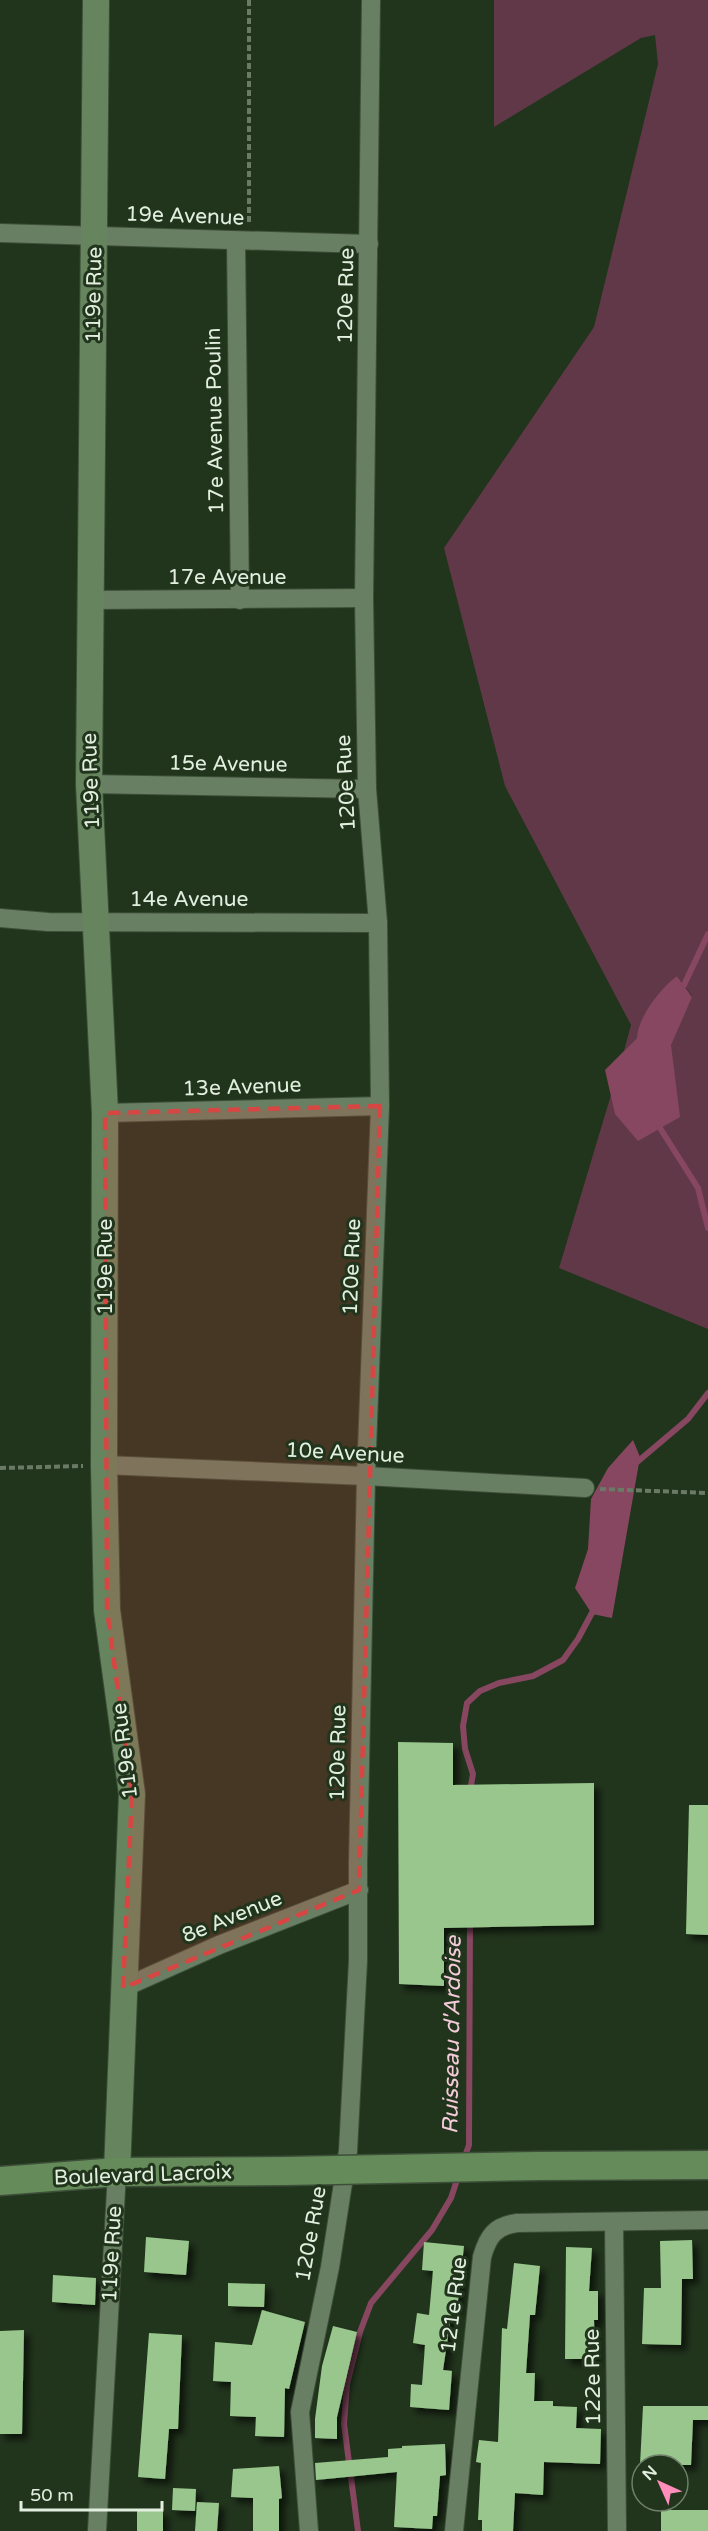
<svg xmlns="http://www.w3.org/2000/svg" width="708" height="2531" viewBox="0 0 708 2531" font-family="'Varela Round',sans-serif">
<defs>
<filter id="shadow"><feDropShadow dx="5.5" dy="5.5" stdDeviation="3" flood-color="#0009"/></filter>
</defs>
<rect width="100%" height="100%" fill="#21341c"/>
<path fill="#613847" d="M 494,0 L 708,0 L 708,1329 L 559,1268 L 611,1095 L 679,1117 L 670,1045 L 692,996 L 677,976 L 637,1038 L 624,1051 L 631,1025 L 505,786 L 444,548 L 594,327 L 658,64 L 655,35 L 641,38 L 494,127 Z"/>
<g fill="#874760">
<path d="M 677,976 L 692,997 L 671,1045 L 680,1117 L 638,1141 L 615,1114 L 605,1070 L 637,1038 C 638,1017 660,989 677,976 Z"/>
<path d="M 633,1440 L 640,1457 L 612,1618 L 592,1614 L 575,1588 L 588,1549 L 591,1499 L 608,1468 Z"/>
</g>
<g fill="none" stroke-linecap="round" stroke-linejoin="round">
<g stroke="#874760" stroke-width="6">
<path d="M 684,985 L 708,934"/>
<path d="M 660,1128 L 698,1188 L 708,1228"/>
<path d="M 636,1463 L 688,1419 L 708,1393"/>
<path d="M 470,1791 L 473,1774 L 465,1749 L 463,1726 L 467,1703 L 480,1691 L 499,1683 L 533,1676 L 563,1660 L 578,1639 L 594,1609"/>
<path d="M 464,2159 L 469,2145 L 470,1921"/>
<path d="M 358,2531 L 344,2424 L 347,2384 L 360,2332 L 371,2303 L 432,2230 L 451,2198 L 459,2174"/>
</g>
</g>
<g fill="#98c68d" filter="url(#shadow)">
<path d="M 398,1742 L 453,1743 L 453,1785 L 594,1783 L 594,1925 L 444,1928 L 444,1986 L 399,1984 Z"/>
<path d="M 689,1805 L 708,1805 L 708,1935 L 686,1934 Z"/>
<path d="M 146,2237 L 189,2241 L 186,2275 L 144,2272 Z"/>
<path d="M 692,2240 L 693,2279 L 682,2279 L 681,2345 L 642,2344 L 644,2288 L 661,2288 L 660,2241 Z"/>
<path d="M 424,2242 L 464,2246 L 457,2310 L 452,2310 L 443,2370 L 452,2371 L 449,2410 L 410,2407 L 411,2384 L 422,2385 L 425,2345 L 413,2343 L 417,2313 L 429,2315 L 433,2271 L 422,2270 Z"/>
<path d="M 566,2247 L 592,2248 L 589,2291 L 598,2291 L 598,2320 L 594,2320 L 595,2359 L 565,2359 Z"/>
<path d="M 514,2263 L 540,2266 L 535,2315 L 530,2315 L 526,2373 L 535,2373 L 534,2401 L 553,2401 L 553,2406 L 577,2407 L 576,2428 L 601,2429 L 600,2464 L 544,2462 L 543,2495 L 515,2493 L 513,2531 L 482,2531 L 482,2520 L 478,2520 L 481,2463 L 476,2462 L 479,2440 L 498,2442 L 502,2328 L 507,2329 Z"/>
<path d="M 53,2275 L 96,2278 L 95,2305 L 52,2302 Z"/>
<path d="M 228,2283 L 265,2284 L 264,2307 L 228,2306 Z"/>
<path d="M 262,2310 L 305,2322 L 289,2389 L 285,2388 L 284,2437 L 255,2436 L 256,2417 L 230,2416 L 231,2382 L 213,2381 L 215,2342 L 252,2345 Z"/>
<path d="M 333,2326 L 357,2332 L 337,2417 L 337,2439 L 315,2438 L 315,2419 L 322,2366 Z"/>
<path d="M 24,2330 L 22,2434 L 0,2434 L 0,2331 Z"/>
<path d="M 149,2333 L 182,2335 L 178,2429 L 169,2429 L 165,2479 L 138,2477 Z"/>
<path d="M 643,2406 L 708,2406 L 708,2420 L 693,2420 L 691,2465 L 640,2465 Z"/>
<path d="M 445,2444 L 446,2475 L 440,2476 L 437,2516 L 433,2516 L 432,2529 L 394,2527 L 397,2472 L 316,2480 L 315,2463 L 388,2457 L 388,2449 L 402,2448 L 402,2446 Z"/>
<path d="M 279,2466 L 282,2498 L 279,2499 L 279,2531 L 253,2531 L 253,2498 L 231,2497 L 233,2469 Z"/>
<path d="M 173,2488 L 196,2489 L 195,2511 L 172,2510 Z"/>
<path d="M 197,2502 L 219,2503 L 217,2531 L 195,2531 Z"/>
<rect x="661" y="2510" width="47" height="21"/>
<rect x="137" y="2511" width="26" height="20"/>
</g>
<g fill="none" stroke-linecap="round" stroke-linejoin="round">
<g stroke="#3d4f39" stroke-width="20">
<g id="street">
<path d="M 0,233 L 369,244"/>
<path d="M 236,241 L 240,600"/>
<path d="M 91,600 L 364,598"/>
<path d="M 89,784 L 367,789"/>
<path d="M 0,918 L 48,922 L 378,923"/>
<path d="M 105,1113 L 380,1106"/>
<path d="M 104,1465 L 366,1476 L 585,1488"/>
<path d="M 123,1988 L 219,1945 L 359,1890"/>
<path d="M 614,2222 L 617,2531"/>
<path d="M 97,2531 L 117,2172"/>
<path d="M 309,2531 L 300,2412 L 330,2267 L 348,2151 L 358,1961 L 358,1863 L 366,1476 L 380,1106 L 378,923 L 367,789 L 364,598 L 371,0"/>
<path d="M 454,2531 L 482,2257 C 488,2236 495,2226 517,2223 L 708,2220"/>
</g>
</g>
<g stroke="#3d4f39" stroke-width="28">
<path id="secondary" d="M 96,0 L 89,784 L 105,1113 L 104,1465 L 107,1610 L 132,1794 L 117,2172"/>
</g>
<g stroke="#3d4f39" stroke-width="31">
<g id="primary">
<path d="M 538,2166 L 708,2165"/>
<path d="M 0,2181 L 117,2172 L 285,2171"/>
</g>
</g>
<g stroke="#6a7a65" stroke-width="4" stroke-dasharray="6 3" stroke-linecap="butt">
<path d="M 249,0 L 249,225"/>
<path d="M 0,1468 L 83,1466"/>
<path d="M 600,1489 L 708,1493"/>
</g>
<use href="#street" stroke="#697f63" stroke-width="18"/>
<use href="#secondary" stroke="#66855e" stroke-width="26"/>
<use href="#primary" stroke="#648b59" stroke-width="28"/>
<g stroke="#3d4f39" stroke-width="31" stroke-linecap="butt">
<path id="primary-bridge" d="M 285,2171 L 538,2166"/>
</g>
<use href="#primary-bridge" stroke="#648b59" stroke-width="28"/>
</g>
<path fill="#d84643" fill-opacity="0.2" stroke="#d84643" stroke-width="4.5" stroke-dasharray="12 8" stroke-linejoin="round" d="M 380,1106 L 359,1890 L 123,1988 L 132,1794 L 107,1610 L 105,1113 Z"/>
<g text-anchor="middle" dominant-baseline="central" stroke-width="6" stroke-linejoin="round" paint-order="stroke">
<g font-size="21" fill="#e2efdf" stroke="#21341c">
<text transform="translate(185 216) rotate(2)">19e Avenue</text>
<text transform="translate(94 295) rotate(-89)">119e Rue</text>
<text transform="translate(346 296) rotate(-89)">120e Rue</text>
<text transform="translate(215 421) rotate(-91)">17e Avenue Poulin</text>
<text x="227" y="577">17e Avenue</text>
<text transform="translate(228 764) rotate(1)">15e Avenue</text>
<text transform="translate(91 781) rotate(-92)">119e Rue</text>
<text transform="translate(346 783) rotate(-93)">120e Rue</text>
<text x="189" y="899">14e Avenue</text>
<text transform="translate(242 1087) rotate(-2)">13e Avenue</text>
<text transform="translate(105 1267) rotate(-90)">119e Rue</text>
<text transform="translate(352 1267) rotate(-88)">120e Rue</text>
<text transform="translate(345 1453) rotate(3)">10e Avenue</text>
<text transform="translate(125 1751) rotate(-97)">119e Rue</text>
<text transform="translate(338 1753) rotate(-89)">120e Rue</text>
<text transform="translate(232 1917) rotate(-22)">8e Avenue</text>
<text transform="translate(143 2175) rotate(-2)">Boulevard Lacroix</text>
<text transform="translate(311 2234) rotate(-80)">120e Rue</text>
<text transform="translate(112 2254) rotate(-87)">119e Rue</text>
<text transform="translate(454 2305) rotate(-83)">121e Rue</text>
<text transform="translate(593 2377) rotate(-91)">122e Rue</text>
</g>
<g font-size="22" font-style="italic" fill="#f4cbd9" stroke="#21341c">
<text transform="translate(452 2035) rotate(-89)">Ruisseau d'Ardoise</text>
</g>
</g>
<g transform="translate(660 2483) rotate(315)"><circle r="28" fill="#21341c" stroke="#6e7f6a" stroke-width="1.5"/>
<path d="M0-4.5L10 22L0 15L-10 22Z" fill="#ff8eba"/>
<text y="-9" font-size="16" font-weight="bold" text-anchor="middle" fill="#e2efdf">N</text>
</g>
<path d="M21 2501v9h141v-9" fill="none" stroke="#e2efdf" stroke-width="3"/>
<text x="30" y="2501" font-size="18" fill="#e2efdf" stroke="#21341c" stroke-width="4.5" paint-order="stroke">50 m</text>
</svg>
